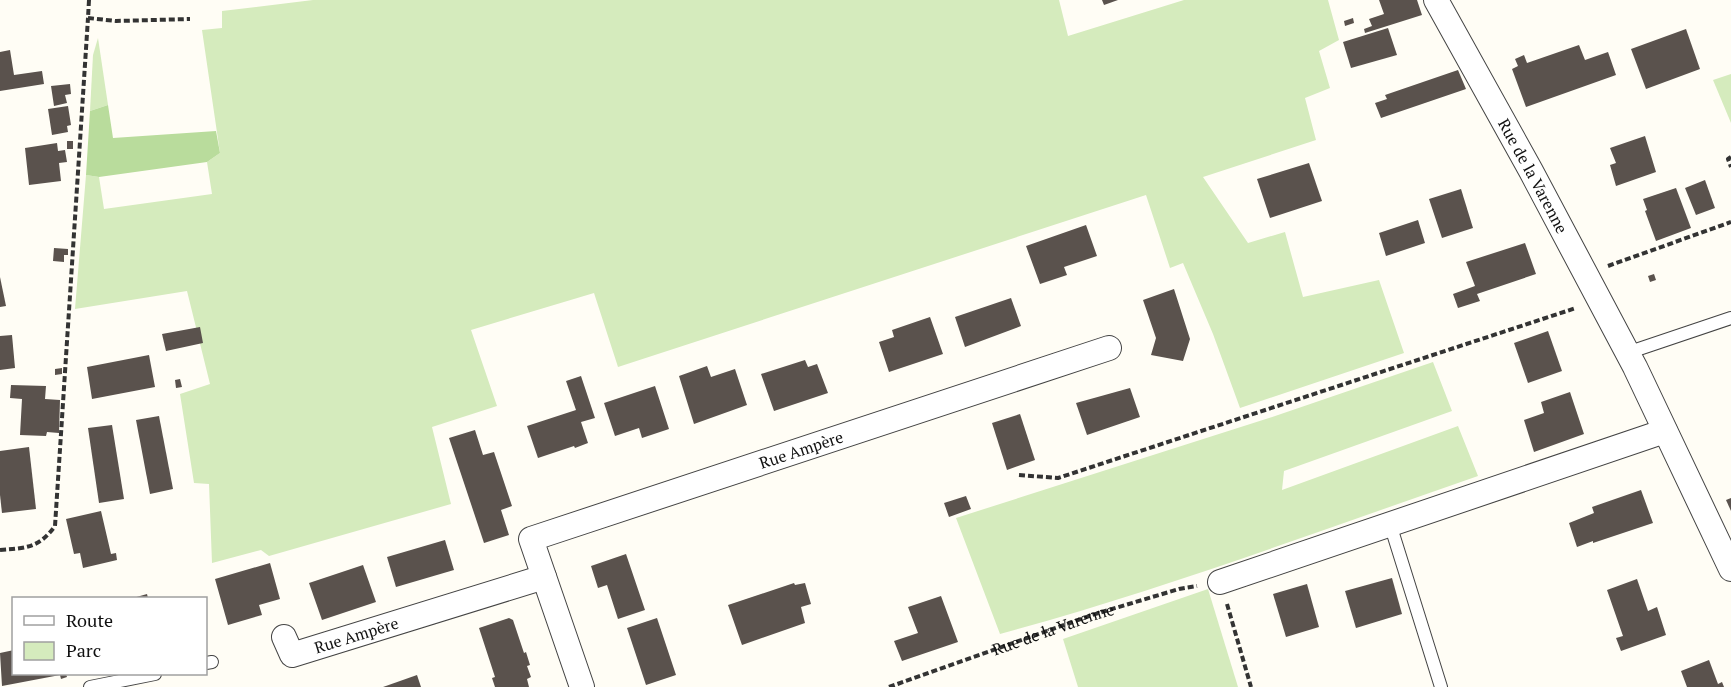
<svg xmlns="http://www.w3.org/2000/svg" width="1731" height="687" viewBox="0 0 1731 687" font-family="'PT Serif',serif">
<rect width="100%" height="100%" fill="#fffdf5"/>
<g fill="#d5ebbd">
<path d="M 313,0 L 1059,0 L 1068,36 L 1184,0 L 1328,0 L 1339,40 L 1319,51 L 1330,88 L 1305,98 L 1316,140 L 1203,177 L 1248,243 L 1285,232 L 1303,297 L 1379,280 L 1404,353 L 1240,408 L 1213,334 L 1183,263 L 1170,268 L 1146,195 L 618,367 L 594,293 L 471,330 L 497,406 L 432,427 L 451,504 L 269,556 L 261,550 L 212,563 L 209,484 L 194,483 L 180,394 L 210,384 L 187,291 L 75,309 L 86,175 L 99,177 L 104,209 L 212,194 L 207,162 L 220,153 L 202,30 L 222,28 L 222,11 Z"/>
<path d="M 98,38 L 108,105 L 90,111 L 93,55 Z"/>
<path d="M 1731,74 L 1731,123 L 1713,80 Z"/>
<path d="M 1433,362 L 1452,411 L 1284,471 L 1282,490 L 1458,426 L 1478,476 C 1319,531 1162,590 1000,634 L 956,518 L 1269,418 Z"/>
<path d="M 1208,589 L 1238,687 L 1078,687 L 1063,639 Z"/>
</g>
<path fill="#b9dc9c" d="M 108,105 L 113,138 L 216,131 L 220,153 L 207,162 L 99,177 L 86,175 L 90,111 Z"/>
<g fill="#5a524d">
<path d="M 1102,0 L 1118,0 L 1104,5 Z"/>
<path d="M 1379,0 L 1417,0 L 1422,15 L 1365,33 L 1364,29 L 1372,26 L 1369,19 L 1384,14 Z"/>
<path d="M 1353,18 L 1354,23 L 1345,26 L 1344,21 Z"/>
<path d="M 1388,28 L 1397,55 L 1351,68 L 1343,42 Z"/>
<path d="M 1686,29 L 1700,69 L 1646,89 L 1631,49 Z"/>
<path d="M 1579,45 L 1585,60 L 1608,52 L 1616,75 L 1526,107 L 1512,69 L 1518,66 L 1515,59 L 1524,55 L 1527,63 Z"/>
<path d="M 10,50 L 14,75 L 42,71 L 44,84 L 0,91 L 0,52 Z"/>
<path d="M 1458,70 L 1466,89 L 1381,118 L 1375,103 L 1387,99 L 1385,95 Z"/>
<path d="M 70,84 L 71,94 L 65,95 L 67,103 L 54,106 L 51,86 Z"/>
<path d="M 68,106 L 71,125 L 67,126 L 68,132 L 52,135 L 48,109 Z"/>
<path d="M 1645,136 L 1656,172 L 1616,186 L 1610,165 L 1616,163 L 1610,148 Z"/>
<rect x="67" y="141" width="6" height="8"/>
<path d="M 57,143 L 58,151 L 65,150 L 67,162 L 59,163 L 61,181 L 29,185 L 25,148 Z"/>
<path d="M 1309,163 L 1322,201 L 1270,218 L 1257,179 Z"/>
<path d="M 1705,180 L 1715,208 L 1696,215 L 1685,188 Z"/>
<path d="M 1676,188 L 1691,228 L 1656,241 L 1645,211 L 1647,210 L 1643,199 Z"/>
<path d="M 1461,189 L 1473,228 L 1442,238 L 1429,199 Z"/>
<path d="M 1418,220 L 1425,243 L 1386,256 L 1379,233 Z"/>
<path d="M 1086,225 L 1097,256 L 1064,267 L 1067,275 L 1040,284 L 1026,246 Z"/>
<path d="M 1525,243 L 1536,274 L 1477,294 L 1480,301 L 1458,308 L 1453,294 L 1475,286 L 1466,262 Z"/>
<path d="M 54,248 L 68,249 L 68,255 L 64,255 L 64,262 L 53,261 Z"/>
<path d="M 1654,274 L 1656,280 L 1650,282 L 1648,276 Z"/>
<path d="M 0,277 L 6,306 L 0,307 Z"/>
<path d="M 1174,289 L 1190,339 L 1183,361 L 1151,355 L 1156,338 L 1143,300 Z"/>
<path d="M 1011,298 L 1021,326 L 965,347 L 955,317 Z"/>
<path d="M 930,317 L 943,354 L 889,372 L 879,342 L 894,337 L 892,330 Z"/>
<path d="M 200,327 L 203,343 L 166,351 L 162,334 Z"/>
<path d="M 1548,331 L 1562,371 L 1528,383 L 1514,343 Z"/>
<path d="M 12,335 L 15,368 L 0,370 L 0,336 Z"/>
<path d="M 149,355 L 155,387 L 92,399 L 87,367 Z"/>
<path d="M 805,360 L 808,367 L 817,364 L 828,393 L 774,411 L 761,374 Z"/>
<path d="M 707,366 L 711,377 L 735,369 L 747,405 L 694,424 L 679,376 Z"/>
<path d="M 62,368 L 62,374 L 55,375 L 55,369 Z"/>
<path d="M 581,376 L 595,418 L 581,422 L 588,443 L 575,448 L 574,446 L 538,458 L 527,426 L 576,410 L 566,381 Z"/>
<path d="M 180,379 L 182,387 L 176,388 L 175,380 Z"/>
<path d="M 11,385 L 46,386 L 45,399 L 60,400 L 59,433 L 47,432 L 46,436 L 20,435 L 22,399 L 10,398 Z"/>
<path d="M 655,386 L 669,429 L 642,438 L 639,428 L 615,436 L 604,403 Z"/>
<path d="M 1130,388 L 1140,417 L 1087,435 L 1076,403 Z"/>
<path d="M 1570,392 L 1584,434 L 1534,452 L 1524,420 L 1544,413 L 1541,402 Z"/>
<path d="M 1020,414 L 1035,460 L 1007,470 L 992,423 Z"/>
<path d="M 159,416 L 173,489 L 150,494 L 136,420 Z"/>
<path d="M 112,425 L 124,499 L 99,503 L 88,428 Z"/>
<path d="M 475,430 L 483,455 L 494,452 L 512,506 L 501,510 L 509,535 L 484,543 L 449,438 Z"/>
<path d="M 29,447 L 36,509 L 2,513 L 0,495 L 0,451 Z"/>
<path d="M 1641,490 L 1653,523 L 1593,543 L 1593,541 L 1577,547 L 1569,523 L 1594,513 L 1592,507 Z"/>
<path d="M 966,496 L 971,509 L 949,517 L 944,503 Z"/>
<path d="M 1731,498 L 1731,511 L 1726,500 Z"/>
<path d="M 101,511 L 111,554 L 116,553 L 117,560 L 83,568 L 80,553 L 74,554 L 66,519 Z"/>
<path d="M 445,540 L 454,570 L 396,587 L 387,557 Z"/>
<path d="M 626,554 L 645,610 L 618,619 L 607,585 L 598,588 L 591,566 Z"/>
<path d="M 270,563 L 280,599 L 259,605 L 262,615 L 228,625 L 215,579 Z"/>
<path d="M 363,565 L 376,602 L 322,620 L 309,583 Z"/>
<path d="M 1392,578 L 1402,614 L 1356,628 L 1345,591 Z"/>
<path d="M 1637,579 L 1648,611 L 1657,607 L 1666,635 L 1621,651 L 1616,638 L 1623,636 L 1607,590 Z"/>
<path d="M 794,583 L 795,585 L 805,583 L 811,604 L 801,607 L 805,623 L 742,645 L 728,605 Z"/>
<path d="M 1307,584 L 1319,627 L 1286,637 L 1273,594 Z"/>
<path d="M 147,594 L 148,598 L 133,598 Z"/>
<path d="M 941,596 L 958,642 L 902,661 L 894,641 L 918,633 L 908,607 Z"/>
<path d="M 509,618 L 513,620 L 524,653 L 526,652 L 530,665 L 527,666 L 531,677 L 527,679 L 529,687 L 495,687 L 492,678 L 495,677 L 479,628 Z"/>
<path d="M 657,618 L 676,675 L 646,685 L 627,628 Z"/>
<path d="M 14,650 L 14,674 L 66,674 L 67,677 L 61,679 L 60,675 L 2,686 L 0,653 Z"/>
<path d="M 1709,660 L 1718,684 L 1722,682 L 1724,687 L 1687,687 L 1681,671 Z"/>
<path d="M 417,675 L 421,687 L 383,687 Z"/>
</g>
<g fill="none" stroke-linecap="round" stroke-linejoin="round">
<g stroke="#444" stroke-width="14">
<g id="lane">
<path d="M 1627,353 L 1731,318"/>
<path d="M 1390,524 L 1441,687"/>
<path d="M 206,663 L 212,662"/>
<path d="M 90,687 L 155,674"/>
</g>
</g>
<g stroke="#444" stroke-width="26">
<g id="street">
<path id="s2" d="M 1436,0 L 1531,171 L 1635,367 L 1731,569"/>
<path d="M 1220,582 L 1665,431"/>
<path id="s3" d="M 284,637 L 292,655 L 544,577"/>
<path id="s4" d="M 582,687 L 531,539 L 1109,348"/>
</g>
</g>
<g stroke="#333" stroke-width="4" stroke-dasharray="6 3" stroke-linecap="butt">
<path d="M 89,0 L 88,18 L 116,21 L 190,19"/>
<path d="M 1731,157 L 1728,159 L 1731,167"/>
<path d="M 1608,266 L 1731,222"/>
<path d="M 1019,475 L 1058,478 L 1576,308"/>
<path d="M 0,550 C 26,548 39,548 55,526 L 88,18"/>
<path d="M 1227,604 L 1251,687"/>
<path id="s1" d="M 889,687 L 1092,615 L 1179,589 L 1197,586"/>
</g>
<use href="#lane" stroke="#fff" stroke-width="12"/>
<use href="#street" stroke="#fff" stroke-width="24"/>
</g>
<g text-anchor="middle" dominant-baseline="central" stroke-width="6" stroke-linejoin="round" paint-order="stroke">
<g font-size="16" fill="#111" stroke="#fff">
<text stroke="none"><textPath href="#s2" startOffset="201">Rue de la Varenne</textPath></text>
<text stroke="none"><textPath href="#s4" startOffset="441">Rue Ampère</textPath></text>
<text stroke="none"><textPath href="#s1" startOffset="174">Rue de la Varenne</textPath></text>
<text stroke="none"><textPath href="#s3" startOffset="87">Rue Ampère</textPath></text>
</g>
</g>
<rect x="12" y="597" width="195" height="78" fill="#ffffff" stroke="#a0a0a0" stroke-width="1.5"/>
<rect x="24" y="616" width="30" height="9" fill="#ffffff" stroke="#a0a0a0" stroke-width="1.5"/>
<text x="66" y="627" font-size="18" fill="#111111">Route</text>
<rect x="24" y="642" width="30" height="18" fill="#d5ebbd" stroke="#a0a0a0" stroke-width="1.5"/>
<text x="66" y="657" font-size="18" fill="#111111">Parc</text>
</svg>
